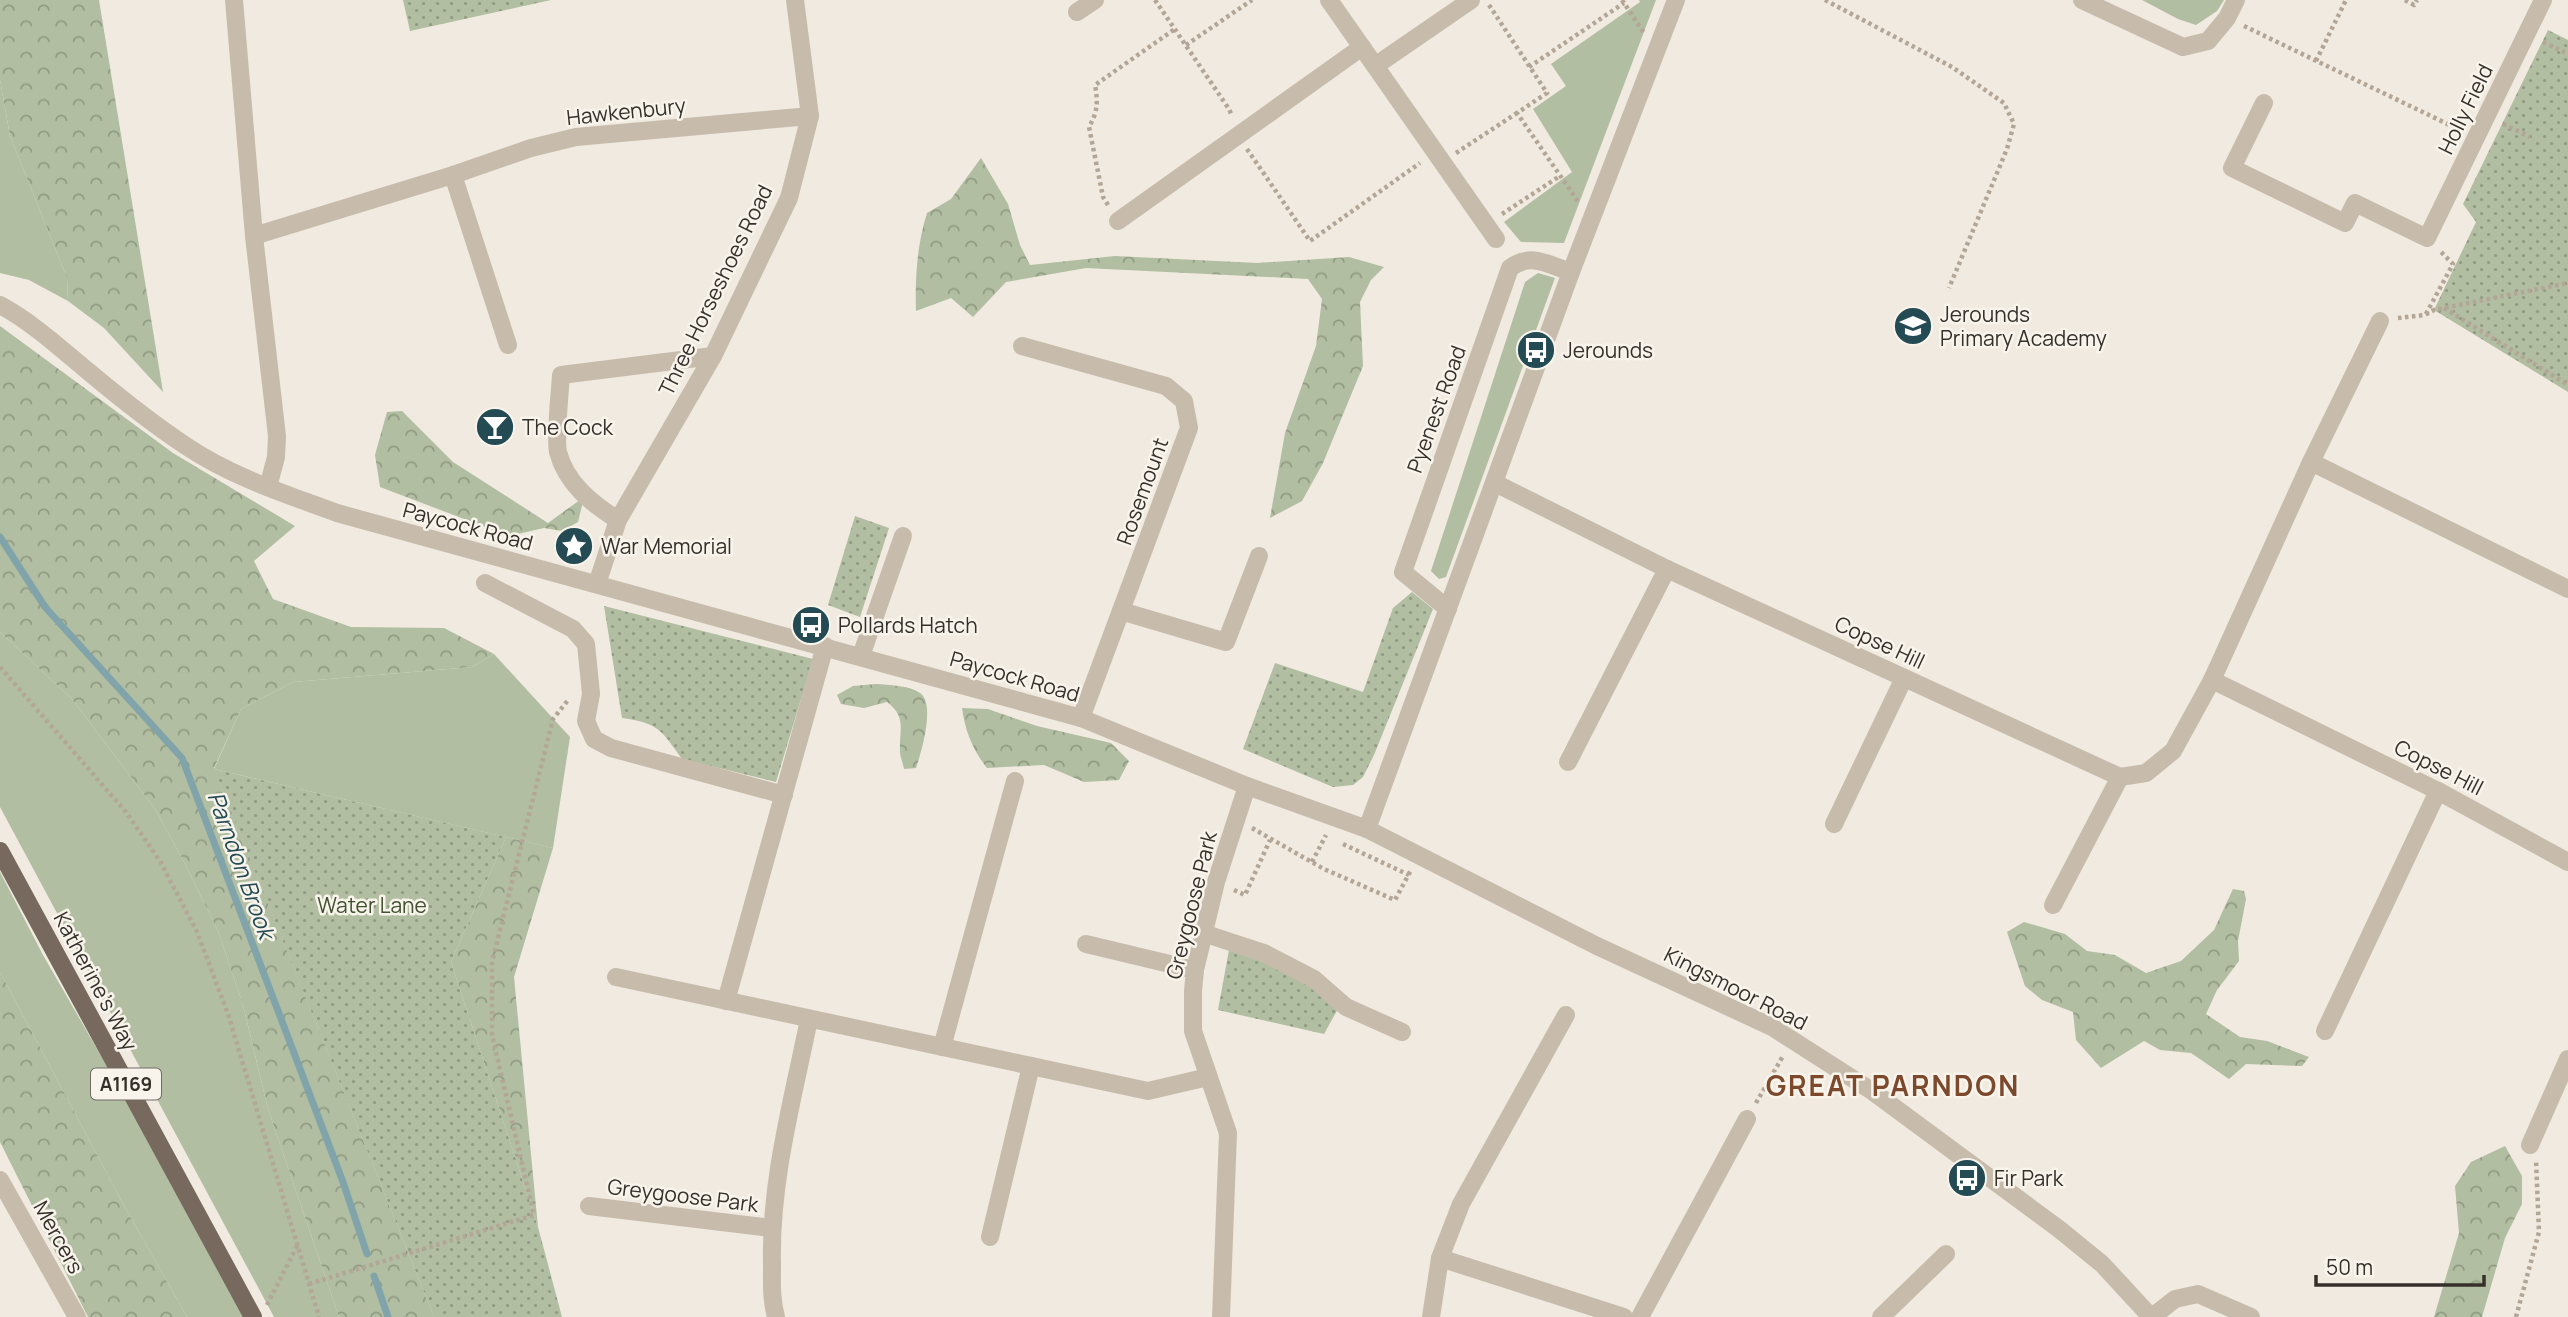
<svg xmlns="http://www.w3.org/2000/svg" width="2568" height="1317" viewBox="0 0 2568 1317" font-family="Manrope,sans-serif">
<defs>
<pattern id="forest-crowns" width="20" height="18" patternUnits="userSpaceOnUse" patternTransform="scale(1.75)"><rect width="20" height="18" fill="#b1bea1"/><path d="M2 6a3 3 0 1 1 6 0M12 15a3 3 0 1 1 6 0" fill="none" stroke="#919b83"/></pattern>
<pattern id="park-dots" width="8" height="8" patternUnits="userSpaceOnUse" patternTransform="scale(1.75)"><rect width="8" height="8" fill="#b1bea1"/><path d="M2 2h.1M6 6h.1" fill="none" stroke="#919b83" stroke-width="1.8" stroke-linecap="round"/></pattern>
</defs>
<rect width="100%" height="100%" fill="#f0eae0"/>
<g fill="#b1bea1">
<path d="M 1639,0 L 1656,0 L 1564,243 L 1521,242 L 1504,222 L 1572,172 L 1533,109 L 1566,86 L 1551,64 L 1640,2 Z"/>
<path d="M 2142,0 L 2224,0 L 2217,11 L 2196,25 L 2178,19 Z"/>
<path d="M 0,80 L 10,136 L 67,278 L 68,301 L 29,280 L 0,273 Z"/>
<path d="M 1538,273 L 1555,278 L 1446,577 L 1439,579 L 1431,571 L 1525,282 Z"/>
<path d="M 0,632 L 72,699 L 155,809 L 183,860 L 218,931 L 243,1005 L 268,1109 L 339,1317 L 274,1317 L 0,807 Z"/>
<path d="M 494,654 L 570,737 L 553,848 L 214,769 L 241,709 L 293,682 L 472,667 Z"/>
<path d="M 0,872 L 43,955 L 251,1317 L 187,1317 L 121,1200 L 0,972 Z"/>
</g>
<g fill="url(#forest-crowns)">
<path d="M 0,0 L 99,0 L 163,392 L 104,328 L 68,301 L 67,278 L 10,136 L 0,80 Z"/>
<path d="M 981,158 L 1008,204 L 1020,245 L 1030,265 L 1115,256 L 1257,263 L 1349,257 L 1384,267 L 1371,280 L 1360,302 L 1363,366 L 1323,463 L 1302,501 L 1270,518 L 1285,433 L 1316,346 L 1322,299 L 1308,279 L 1086,268 L 1006,282 L 973,317 L 951,298 L 916,311 C 915,277 917,245 927,213 L 951,199 Z"/>
<path d="M 0,326 L 173,453 L 295,526 L 254,561 L 273,599 L 351,627 L 444,628 L 494,654 L 472,667 L 293,682 L 241,709 L 214,768 L 434,1317 L 339,1317 L 268,1109 L 243,1005 L 218,931 L 183,860 L 155,809 L 72,699 L 0,632 Z"/>
<path d="M 402,411 L 453,462 L 548,523 L 584,497 L 578,522 L 562,531 L 544,528 L 509,536 L 380,487 L 375,455 L 387,412 Z"/>
<path d="M 876,684 C 889,685 908,685 920,693 C 936,704 921,753 916,768 L 904,769 C 903,763 900,757 900,751 C 899,730 907,717 887,702 L 864,708 L 841,704 L 837,695 L 853,686 Z"/>
<path d="M 962,708 L 988,709 L 1037,726 L 1111,743 L 1129,761 L 1119,780 L 1084,782 L 1044,765 L 987,768 C 973,750 965,731 962,708 Z"/>
<path d="M 506,837 L 553,848 L 514,977 L 538,1227 L 451,962 Z"/>
<path d="M 2233,889 L 2244,891 L 2246,899 L 2238,941 L 2239,961 L 2217,990 L 2206,1014 L 2240,1037 L 2267,1041 L 2309,1057 L 2302,1066 L 2246,1064 L 2229,1079 L 2191,1053 L 2160,1050 L 2144,1041 L 2101,1068 L 2076,1040 L 2073,1012 L 2042,1000 L 2025,986 L 2007,932 L 2024,922 L 2065,934 L 2087,951 L 2115,955 L 2146,973 L 2181,961 L 2214,930 Z"/>
<path d="M 0,972 L 121,1200 L 187,1317 L 88,1317 L 0,1142 Z"/>
<path d="M 2505,1146 L 2522,1176 L 2522,1204 L 2505,1238 L 2482,1317 L 2434,1317 L 2459,1233 L 2455,1186 L 2471,1162 Z"/>
</g>
<g fill="url(#park-dots)">
<path d="M 403,0 L 551,0 L 410,31 Z"/>
<path d="M 2548,30 L 2568,40 L 2568,392 L 2434,310 L 2476,222 L 2463,204 Z"/>
<path d="M 855,516 L 889,528 L 860,617 L 828,605 Z"/>
<path d="M 1412,592 L 1433,609 L 1374,755 L 1363,777 L 1353,785 L 1333,787 L 1243,749 L 1275,663 L 1363,692 L 1393,608 Z"/>
<path d="M 604,606 L 813,659 L 776,782 L 682,759 C 661,730 659,723 622,718 Z"/>
<path d="M 214,769 L 506,837 L 451,962 L 538,1227 L 562,1317 L 434,1317 Z"/>
<path d="M 1229,950 L 1314,979 L 1339,1007 L 1324,1034 L 1218,1010 Z"/>
</g>
<g fill="none" stroke-linecap="round" stroke-linejoin="round">
<g stroke="#81a4ab" stroke-width="7">
<path d="M 0,537 L 45,607 L 182,758 L 343,1182 L 367,1254"/>
<path d="M 374,1276 L 388,1317"/>
</g>
<g stroke="#b3a697" stroke-width="4.5" stroke-dasharray="3.5 3.5" stroke-linecap="butt">
<path d="M 1155,0 L 1229,109 L 1232,116"/>
<path d="M 1622,0 L 1644,33"/>
<path d="M 1825,0 L 1952,67 L 2004,103 L 2014,124 L 2007,149 L 1949,288"/>
<path d="M 2405,0 L 2414,5 L 2417,0"/>
<path d="M 1489,5 L 1547,93 L 1517,113 L 1579,203"/>
<path d="M 2244,26 L 2460,130"/>
<path d="M 2543,42 L 2568,54"/>
<path d="M 1186,45 L 1252,0"/>
<path d="M 2316,61 L 2346,0"/>
<path d="M 1529,67 L 1624,3"/>
<path d="M 2503,124 L 2530,137"/>
<path d="M 1247,149 L 1310,241 L 1420,163"/>
<path d="M 1456,153 L 1517,113"/>
<path d="M 1108,205 L 1103,197 L 1089,127 C 1098,111 1098,102 1095,85 L 1175,29"/>
<path d="M 1502,214 L 1560,176"/>
<path d="M 2444,308 L 2568,385"/>
<path d="M 2426,314 L 2453,264 L 2440,251"/>
<path d="M 2398,318 L 2425,315 L 2434,310 L 2568,283"/>
<path d="M 0,667 L 126,812 L 160,861 L 197,932 L 228,1014 L 319,1317"/>
<path d="M 1252,828 L 1324,869 L 1395,900 L 1411,870"/>
<path d="M 1343,844 L 1409,875"/>
<path d="M 1312,862 L 1326,835"/>
<path d="M 1234,890 L 1245,895 L 1270,840"/>
<path d="M 1756,1103 L 1783,1056"/>
<path d="M 309,1284 L 534,1215 L 492,1035 L 492,962 L 553,719 L 569,699"/>
<path d="M 267,1305 L 298,1244"/>
<path d="M 2516,1317 L 2539,1232 L 2536,1160"/>
</g>
<g stroke="#c7bcac" stroke-width="18">
<path d="M 234,0 L 254,236 L 277,436 L 276,457 L 268,487"/>
<path d="M 1329,0 L 1496,239"/>
<path d="M 2082,0 L 2183,47 L 2208,41 L 2227,18 L 2236,0"/>
<path d="M 1077,12 L 1095,0"/>
<path d="M 1375,66 L 1471,0"/>
<path d="M 2264,103 L 2232,168 L 2345,223 L 2355,203 L 2427,238 L 2543,0"/>
<path d="M 453,175 L 508,345"/>
<path d="M 1118,221 L 1362,47"/>
<path d="M 254,236 L 453,175 L 531,148 L 576,137 L 810,116"/>
<path d="M 0,305 C 33,323 60,348 89,372 C 120,398 153,424 186,446 C 232,477 286,494 337,513 L 1081,718 L 1247,786 L 1367,829 L 1597,946 L 1772,1027 L 1872,1091 L 2059,1229 L 2102,1264 L 2151,1317"/>
<path d="M 1022,346 L 1166,386 L 1184,401 L 1189,428 L 1081,718"/>
<path d="M 2311,462 L 2568,589"/>
<path d="M 1495,483 L 1667,569 L 2120,777 L 2146,773 L 2173,751 L 2212,680 L 2311,462 L 2380,321"/>
<path d="M 618,520 C 592,504 566,483 558,452 C 555,437 560,392 561,375 L 713,356"/>
<path d="M 485,583 L 573,629 L 586,644 L 591,694 L 586,721 L 594,739 L 611,748 L 784,795"/>
<path d="M 597,584 L 618,520 L 713,356 L 789,198 L 810,116 L 795,0"/>
<path d="M 1448,609 L 1403,572 L 1510,268 C 1531,252 1549,265 1571,272"/>
<path d="M 1121,611 L 1226,642 L 1259,556"/>
<path d="M 861,656 L 903,536"/>
<path d="M 2212,680 L 2438,791 L 2568,862"/>
<path d="M 1568,762 L 1667,569"/>
<path d="M 1834,824 L 1904,678"/>
<path d="M 1367,829 L 1571,272 L 1676,0"/>
<path d="M 2053,905 L 2120,777"/>
<path d="M 1203,933 L 1264,953 L 1314,979 L 1346,1007 L 1402,1032"/>
<path d="M 1086,944 L 1195,970"/>
<path d="M 616,977 L 1148,1091 L 1208,1077"/>
<path d="M 726,1001 L 825,646"/>
<path d="M 2325,1031 L 2438,791"/>
<path d="M 942,1047 L 1015,781"/>
<path d="M 2530,1145 L 2568,1059"/>
<path d="M 0,1180 L 77,1317"/>
<path d="M 589,1206 L 771,1228"/>
<path d="M 990,1237 L 1031,1066"/>
<path d="M 1440,1258 L 1624,1317"/>
<path d="M 776,1317 C 771,1299 772,1282 772,1263 C 770,1181 793,1099 809,1019"/>
<path d="M 1221,1317 L 1228,1133 L 1193,1031 L 1193,991 L 1195,970 L 1216,882 L 1247,786"/>
<path d="M 1431,1317 L 1440,1258 L 1461,1204 L 1566,1015"/>
<path d="M 1640,1317 L 1747,1119"/>
<path d="M 1881,1317 L 1946,1254"/>
<path d="M 2152,1317 L 2175,1299 L 2198,1294 L 2251,1317"/>
</g>
<path stroke="#77695d" stroke-width="18" d="M 0,851 L 253,1317"/>
</g>
<defs>
<g id="school-disc" transform="scale(2.0125)"><circle r="9.5" fill="#244b54" stroke="#f8f4ec"/><path d="M0-5L7-2L0 1L-7-2ZM-4 1L0 2.5L4 1V4Q0 6-4 4Z" fill="#fff"/></g>
<g id="bus-disc" transform="scale(2.0125)"><circle r="9.5" fill="#244b54" stroke="#f8f4ec"/><path d="M-5-6H5V4H4V6H2V4H-2V6H-4V4H-5ZM-3.5-4V0h7V-4ZM-3.5 1.2v1.5H-2V1.2ZM2 1.2v1.5H3.5V1.2Z" fill="#fff"/></g>
<g id="bar-disc" transform="scale(2.0125)"><circle r="9.5" fill="#244b54" stroke="#f8f4ec"/><path d="M-6-5H6L.8 .8V4.5H3.5V6h-7V4.5H-.8V.8Z" fill="#fff"/></g>
<g id="sight-disc" transform="scale(2.0125)"><circle r="9.5" fill="#244b54" stroke="#f8f4ec"/><path d="M0-6L1.8-2.2L6-1.7L2.9 1.2L3.7 5.4L0 3.3L-3.7 5.4L-2.9 1.2L-6-1.7L-1.8-2.2Z" fill="#fff"/></g>
</defs>
<g fill-rule="evenodd">
<use href="#school-disc" x="1913" y="326"/>
<use href="#bus-disc" x="1536" y="350"/>
<use href="#bar-disc" x="495" y="427"/>
<use href="#sight-disc" x="574" y="546"/>
<use href="#bus-disc" x="811" y="625"/>
<use href="#bus-disc" x="1967" y="1178"/>
</g>
<g text-anchor="middle" dominant-baseline="central" stroke-width="5" stroke-linejoin="round" paint-order="stroke">
<rect fill="#f8f4ec" stroke="#706b64" stroke-width="2" x="91" y="1068.5" width="70" height="31" rx="5"/>
<g font-size="19" font-weight="bold" fill="#36302a">
<text x="126" y="1084">A1169</text>
</g>
<g font-size="21" fill="#36302a" stroke="#f8f4ec">
<text transform="translate(2465 109) rotate(-64)">Holly Field</text>
<text transform="translate(626 111) rotate(-6)">Hawkenbury</text>
<text transform="translate(715 290) rotate(-64)">Three Horseshoes Road</text>
<text transform="translate(1436 409) rotate(-70)">Pyenest Road</text>
<text transform="translate(1142 491) rotate(-70)">Rosemount</text>
<text transform="translate(468 526) rotate(15)">Paycock Road</text>
<text transform="translate(1880 642) rotate(25)">Copse Hill</text>
<text transform="translate(1015 676) rotate(16)">Paycock Road</text>
<text transform="translate(2439 767) rotate(27)">Copse Hill</text>
<text transform="translate(1191 905) rotate(-76)">Greygoose Park</text>
<text transform="translate(96 981) rotate(62)">Katherine's Way</text>
<text transform="translate(1736 988) rotate(27)">Kingsmoor Road</text>
<text transform="translate(683 1195) rotate(7)">Greygoose Park</text>
<text transform="translate(59 1237) rotate(61)">Mercers</text>
</g>
<g font-size="21" fill="#36302a" stroke="#f8f4ec" text-anchor="start">
<text x="1940" y="314">Jerounds<tspan x="1940" dy="24">Primary Academy</tspan></text>
<text x="1563" y="350">Jerounds</text>
<text x="522" y="427">The Cock</text>
<text x="601" y="546">War Memorial</text>
<text x="838" y="625">Pollards Hatch</text>
<text x="1994" y="1178">Fir Park</text>
</g>
<g font-size="21" fill="#425231" stroke="#f8f4ec">
<text x="372" y="905">Water Lane</text>
</g>
<g font-size="23" font-style="italic" fill="#244b54" stroke="#f8f4ec">
<text transform="translate(242 865) rotate(70)">Parndon Brook</text>
</g>
<g font-size="28" font-weight="bold" letter-spacing="2" fill="#7d492c" stroke="#f8f4ec">
<text x="1893" y="1085">GREAT PARNDON</text>
</g>
</g>
<path d="M2316 1275v10h168v-10" fill="none" stroke="#36302a" stroke-width="3.5"/>
<text x="2326" y="1275" font-size="21" fill="#36302a" stroke="#f8f4ec" stroke-width="5" paint-order="stroke">50 m</text>
</svg>
